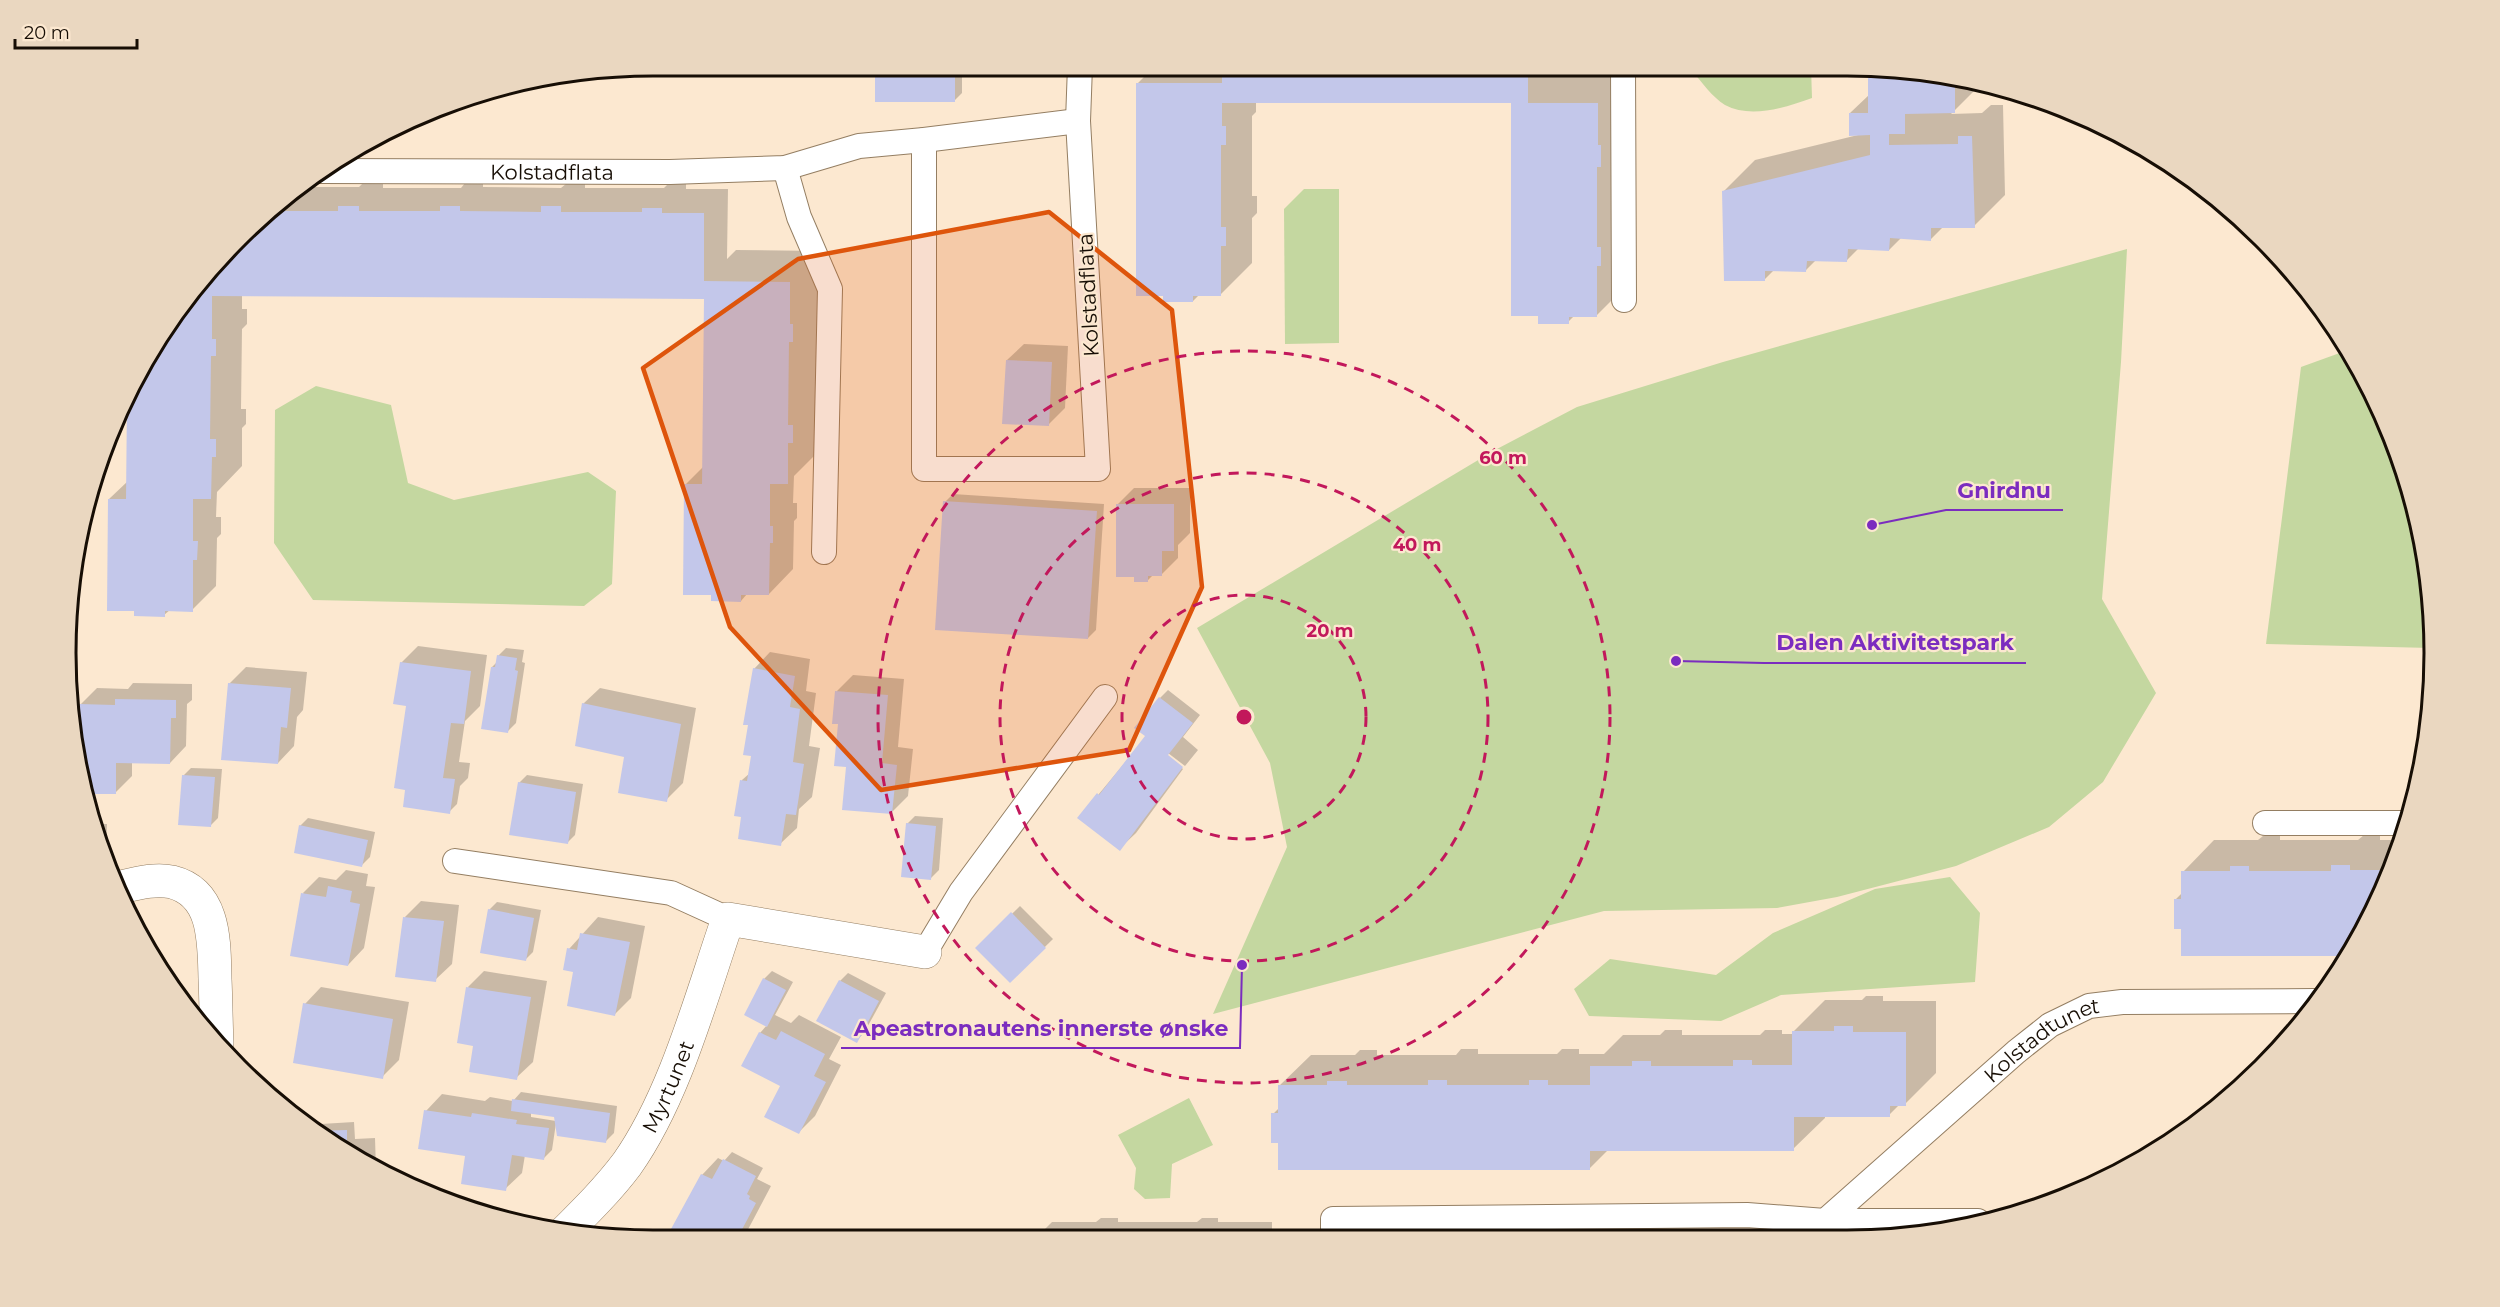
<svg xmlns="http://www.w3.org/2000/svg" width="2500" height="1307" viewBox="0 0 2500 1307" font-family="Montserrat,sans-serif">
<rect width="100%" height="100%" fill="#fce8d0"/>
<g fill="#c4d7a0">
<path d="M 1691,67 L 1811,67 L 1812,98 C 1787,107 1751,119 1725,105 C 1712,97 1702,82 1692,71 Z"/>
<path d="M 1304,189 L 1339,189 L 1339,343 L 1285,344 L 1284,209 Z"/>
<path d="M 2127,249 L 2121,362 L 2102,599 L 2156,693 L 2103,782 L 2049,827 L 1956,866 L 1837,897 L 1777,908 L 1604,911 L 1213,1014 L 1287,847 L 1270,763 L 1197,628 L 1495,450 L 1577,407 L 1723,362 Z"/>
<path d="M 2348,350 L 2355,359 L 2403,464 L 2429,576 L 2431,648 L 2266,644 L 2301,367 Z"/>
<path d="M 316,386 L 391,405 L 408,483 L 454,500 L 588,472 L 616,491 L 612,584 L 584,606 L 313,600 L 274,543 L 275,410 Z"/>
<path d="M 1950,877 L 1980,913 L 1975,982 L 1781,995 L 1721,1021 L 1589,1016 L 1574,989 L 1610,959 L 1716,975 L 1773,933 L 1875,889 Z"/>
<path d="M 1189,1098 L 1213,1145 L 1172,1164 L 1170,1198 L 1145,1199 L 1134,1189 L 1136,1168 L 1118,1135 Z"/>
</g>
<g fill="#0003" fill-rule="evenodd">
<path d="M 877,66 L 962,66 L 962,93 L 954,101 Z"/>
<path d="M 1154,67 L 1559,67 L 1559,72 L 1628,72 L 1628,284 L 1597,315 L 1575,315 L 1568,322 L 1512,101 L 1256,101 L 1256,112 L 1252,116 L 1252,196 L 1257,196 L 1257,213 L 1252,218 L 1252,263 L 1221,294 L 1200,294 L 1193,301 L 1138,83 Z"/>
<path d="M 1885,67 L 1982,83 L 1951,114 L 1982,113 L 1991,105 L 2003,105 L 2005,195 L 1974,226 L 1943,227 L 1930,240 L 1901,238 L 1889,250 L 1859,248 L 1847,260 L 1816,260 L 1806,270 L 1774,270 L 1765,279 L 1724,191 L 1755,160 L 1858,135 L 1850,113 L 1870,94 Z"/>
<path d="M 364,182 L 383,182 L 383,188 L 461,188 L 465,183 L 483,183 L 483,187 L 561,188 L 567,183 L 585,183 L 585,188 L 664,188 L 668,184 L 686,184 L 686,189 L 728,189 L 727,259 L 736,250 L 820,251 L 818,452 L 794,476 L 793,503 L 797,503 L 797,518 L 794,521 L 793,569 L 769,594 L 747,594 L 741,601 L 686,484 L 704,466 L 705,298 L 242,294 L 242,309 L 247,309 L 247,324 L 242,329 L 241,409 L 246,409 L 246,424 L 242,428 L 242,466 L 217,492 L 216,517 L 221,517 L 221,534 L 217,538 L 216,586 L 192,610 L 170,610 L 164,615 L 109,499 L 128,481 L 128,396 L 165,327 L 212,266 L 297,187 L 359,187 Z"/>
<path d="M 1024,344 L 1068,346 L 1065,408 L 1048,425 L 1007,360 Z"/>
<path d="M 1134,488 L 1190,488 L 1190,533 L 1178,545 L 1178,558 L 1161,575 L 1153,575 L 1147,581 L 1117,505 Z"/>
<path d="M 953,494 L 1104,504 L 1096,630 L 1088,638 L 945,502 Z"/>
<path d="M 418,646 L 487,655 L 480,706 L 465,721 L 459,762 L 470,763 L 468,778 L 460,786 L 457,804 L 449,812 L 407,705 L 401,663 Z"/>
<path d="M 506,648 L 524,650 L 522,662 L 525,663 L 516,723 L 508,731 L 492,667 L 497,662 L 498,656 Z"/>
<path d="M 770,652 L 810,659 L 806,691 L 816,693 L 809,746 L 820,748 L 812,797 L 799,809 L 797,828 L 780,844 L 743,816 L 742,780 L 750,773 L 752,755 L 750,724 L 754,669 Z"/>
<path d="M 246,667 L 307,672 L 303,710 L 297,717 L 294,746 L 278,763 L 229,684 Z"/>
<path d="M 853,675 L 904,679 L 898,747 L 913,749 L 908,796 L 892,812 L 848,766 L 839,722 L 837,691 Z"/>
<path d="M 133,683 L 192,684 L 192,700 L 187,704 L 186,746 L 170,763 L 132,762 L 132,776 L 115,793 L 83,792 L 71,719 L 80,710 L 80,705 L 97,688 L 128,689 Z"/>
<path d="M 600,688 L 696,708 L 683,783 L 666,800 L 583,704 Z"/>
<path d="M 1168,690 L 1200,715 L 1183,737 L 1198,750 L 1185,766 L 1168,753 L 1166,755 L 1183,769 L 1136,833 L 1119,849 L 1079,818 L 1147,736 L 1160,698 Z"/>
<path d="M 191,768 L 222,769 L 218,818 L 210,826 L 183,776 Z"/>
<path d="M 527,775 L 583,784 L 575,835 L 567,843 L 519,783 Z"/>
<path d="M 915,816 L 943,818 L 939,870 L 931,878 L 907,824 Z"/>
<path d="M 308,818 L 375,832 L 370,857 L 362,865 L 300,826 Z"/>
<path d="M 93,824 L 107,824 L 106,858 Z"/>
<path d="M 2364,835 L 2380,835 L 2380,840 L 2401,840 L 2374,913 L 2182,928 L 2176,899 L 2183,892 L 2183,872 L 2214,840 L 2258,840 L 2263,836 L 2280,836 L 2280,840 L 2358,840 Z"/>
<path d="M 346,870 L 368,874 L 366,886 L 375,887 L 364,948 L 348,965 L 303,893 L 319,877 L 336,880 Z"/>
<path d="M 421,901 L 459,905 L 452,964 L 435,980 L 405,917 Z"/>
<path d="M 497,902 L 541,910 L 533,952 L 525,960 L 489,910 Z"/>
<path d="M 1020,906 L 1053,939 L 1010,981 L 977,948 Z"/>
<path d="M 598,917 L 645,926 L 631,998 L 615,1014 L 575,971 L 569,949 Z"/>
<path d="M 484,971 L 547,981 L 533,1062 L 516,1078 L 468,987 Z"/>
<path d="M 772,971 L 793,982 L 775,1015 L 791,1023 L 799,1015 L 841,1037 L 829,1059 L 841,1065 L 815,1116 L 798,1133 L 782,1085 L 743,1066 L 760,1033 L 767,1025 L 764,979 Z"/>
<path d="M 848,973 L 886,993 L 864,1033 L 856,1041 L 840,981 Z"/>
<path d="M 321,987 L 409,1002 L 399,1060 L 382,1077 L 305,1004 Z"/>
<path d="M 1866,996 L 1883,996 L 1883,1001 L 1936,1001 L 1936,1073 L 1905,1104 L 1900,1104 L 1889,1115 L 1825,1115 L 1825,1118 L 1793,1149 L 1609,1149 L 1590,1168 L 1280,1142 L 1273,1114 L 1279,1108 L 1279,1086 L 1311,1055 L 1355,1055 L 1360,1050 L 1377,1050 L 1377,1055 L 1456,1055 L 1461,1049 L 1478,1049 L 1478,1054 L 1557,1054 L 1562,1049 L 1579,1049 L 1579,1054 L 1604,1054 L 1623,1035 L 1660,1035 L 1665,1030 L 1682,1030 L 1682,1035 L 1760,1035 L 1765,1030 L 1782,1030 L 1782,1034 L 1793,1034 L 1793,1032 L 1825,1000 L 1862,1000 Z"/>
<path d="M 521,1092 L 617,1106 L 614,1133 L 606,1141 L 556,1123 L 552,1150 L 544,1158 L 525,1155 L 522,1173 L 505,1189 L 467,1155 L 426,1111 L 442,1094 L 485,1101 L 490,1097 L 513,1101 ZM 531,1112 L 556,1116 L 556,1121 L 531,1117 Z"/>
<path d="M 354,1122 L 355,1139 L 375,1138 L 376,1169 L 354,1156 L 366,1155 L 366,1152 L 350,1153 L 304,1125 Z"/>
<path d="M 732,1152 L 763,1168 L 757,1179 L 771,1186 L 743,1239 L 667,1240 L 702,1175 L 718,1158 L 724,1161 Z"/>
<path d="M 1101,1218 L 1118,1218 L 1118,1222 L 1197,1222 L 1202,1218 L 1218,1218 L 1218,1222 L 1272,1222 L 1272,1238 L 1035,1239 L 1052,1222 L 1096,1222 Z"/>
</g>
<g fill="#c3c7ea">
<rect x="875" y="66" width="80" height="36"/>
<path d="M 1222,67 L 1528,67 L 1528,103 L 1598,103 L 1598,145 L 1601,145 L 1601,167 L 1597,167 L 1597,247 L 1601,247 L 1601,266 L 1597,266 L 1597,317 L 1569,317 L 1569,324 L 1538,324 L 1538,316 L 1511,316 L 1511,103 L 1222,103 L 1222,126 L 1226,126 L 1226,145 L 1221,145 L 1221,227 L 1226,227 L 1226,246 L 1221,246 L 1221,296 L 1193,296 L 1193,302 L 1163,302 L 1163,296 L 1136,296 L 1136,83 L 1222,83 Z"/>
<path d="M 1868,67 L 1885,67 L 1952,78 L 1953,87 L 1955,87 L 1955,113 L 1905,114 L 1905,134 L 1889,134 L 1889,145 L 1958,144 L 1958,136 L 1972,136 L 1975,228 L 1931,228 L 1931,241 L 1890,238 L 1889,251 L 1848,249 L 1847,262 L 1807,261 L 1806,272 L 1765,271 L 1765,281 L 1724,281 L 1722,191 L 1870,155 L 1870,135 L 1849,136 L 1849,113 L 1868,113 Z"/>
<path d="M 338,206 L 359,206 L 359,211 L 440,211 L 440,206 L 460,206 L 460,211 L 541,212 L 541,206 L 561,206 L 561,212 L 642,212 L 642,208 L 662,208 L 662,213 L 704,213 L 704,281 L 790,282 L 790,324 L 793,324 L 793,342 L 789,342 L 788,425 L 793,425 L 793,443 L 788,443 L 788,484 L 770,484 L 770,526 L 773,526 L 773,543 L 770,543 L 769,595 L 741,595 L 741,602 L 711,601 L 711,595 L 683,595 L 684,484 L 702,484 L 704,299 L 212,296 L 212,339 L 216,339 L 216,356 L 211,356 L 210,439 L 216,439 L 216,457 L 212,457 L 211,499 L 193,499 L 193,541 L 198,541 L 197,560 L 193,560 L 193,612 L 165,611 L 165,617 L 134,616 L 134,611 L 107,611 L 108,499 L 126,499 L 127,399 L 165,327 L 189,296 L 195,296 L 195,287 L 212,266 L 271,211 L 338,211 Z"/>
<path d="M 1006,360 L 1052,362 L 1049,426 L 1002,424 Z"/>
<path d="M 943,501 L 1097,511 L 1088,639 L 935,630 Z"/>
<path d="M 1116,504 L 1174,504 L 1174,551 L 1162,551 L 1162,576 L 1148,576 L 1148,582 L 1134,582 L 1134,577 L 1116,577 Z"/>
<path d="M 497,655 L 517,658 L 515,670 L 518,671 L 508,733 L 481,729 L 491,667 L 495,667 Z"/>
<path d="M 400,662 L 471,671 L 464,724 L 451,723 L 443,778 L 455,779 L 450,814 L 403,807 L 405,790 L 394,788 L 406,706 L 393,704 Z"/>
<path d="M 753,668 L 795,676 L 790,707 L 800,709 L 793,762 L 804,764 L 796,815 L 786,814 L 781,846 L 738,839 L 741,817 L 734,816 L 740,780 L 747,781 L 751,756 L 743,755 L 748,725 L 743,725 Z"/>
<path d="M 228,683 L 291,688 L 287,728 L 281,727 L 278,764 L 221,760 Z"/>
<path d="M 835,691 L 888,695 L 882,763 L 897,765 L 892,814 L 842,810 L 846,767 L 834,766 L 838,724 L 832,724 Z"/>
<path d="M 1159,697 L 1193,723 L 1168,755 L 1183,767 L 1120,851 L 1077,818 L 1097,793 L 1099,795 L 1145,736 L 1134,728 Z"/>
<path d="M 115,699 L 176,700 L 176,718 L 171,718 L 170,764 L 116,763 L 116,794 L 84,794 L 71,724 L 79,724 L 79,704 L 115,705 Z"/>
<path d="M 582,703 L 681,724 L 667,802 L 618,793 L 624,757 L 575,746 Z"/>
<path d="M 182,775 L 215,777 L 211,827 L 178,825 Z"/>
<path d="M 518,782 L 576,792 L 568,844 L 509,835 Z"/>
<path d="M 906,823 L 936,826 L 931,880 L 901,877 Z"/>
<path d="M 299,825 L 368,840 L 362,867 L 294,853 Z"/>
<path d="M 2331,865 L 2350,865 L 2350,870 L 2390,870 L 2374,913 L 2345,956 L 2181,956 L 2181,929 L 2174,929 L 2174,899 L 2181,899 L 2181,871 L 2230,871 L 2230,866 L 2249,866 L 2249,871 L 2331,871 Z"/>
<path d="M 328,886 L 352,891 L 350,902 L 360,904 L 348,966 L 290,956 L 301,893 L 326,897 Z"/>
<path d="M 488,909 L 534,918 L 526,961 L 480,953 Z"/>
<path d="M 1011,912 L 1046,948 L 1010,983 L 975,948 Z"/>
<path d="M 403,917 L 444,921 L 436,982 L 395,977 Z"/>
<path d="M 580,933 L 630,942 L 615,1016 L 567,1006 L 573,972 L 563,970 L 567,948 L 577,950 Z"/>
<path d="M 763,978 L 786,990 L 767,1027 L 744,1015 Z"/>
<path d="M 839,980 L 879,1001 L 857,1043 L 816,1021 Z"/>
<path d="M 466,987 L 531,997 L 517,1080 L 469,1072 L 473,1046 L 457,1043 Z"/>
<path d="M 303,1003 L 393,1019 L 383,1079 L 293,1063 Z"/>
<path d="M 1834,1026 L 1853,1026 L 1853,1032 L 1906,1032 L 1906,1106 L 1890,1106 L 1890,1117 L 1794,1117 L 1794,1151 L 1590,1151 L 1590,1170 L 1278,1170 L 1278,1143 L 1271,1143 L 1271,1113 L 1278,1113 L 1278,1085 L 1327,1085 L 1327,1081 L 1347,1081 L 1347,1085 L 1428,1085 L 1428,1080 L 1447,1080 L 1447,1085 L 1529,1085 L 1529,1080 L 1548,1080 L 1548,1085 L 1590,1085 L 1590,1066 L 1632,1066 L 1632,1061 L 1651,1061 L 1651,1066 L 1733,1066 L 1733,1060 L 1752,1060 L 1752,1065 L 1792,1065 L 1792,1031 L 1834,1031 Z"/>
<path d="M 781,1031 L 825,1054 L 814,1076 L 826,1082 L 799,1134 L 764,1117 L 780,1086 L 741,1066 L 759,1032 L 776,1040 Z"/>
<path d="M 512,1099 L 610,1113 L 606,1143 L 557,1136 L 554,1117 L 511,1111 Z"/>
<path d="M 424,1110 L 471,1117 L 472,1113 L 517,1120 L 516,1124 L 549,1128 L 544,1160 L 512,1155 L 506,1191 L 461,1184 L 465,1156 L 418,1149 Z"/>
<path d="M 347,1130 L 347,1152 L 313,1131 Z"/>
<path d="M 723,1159 L 756,1176 L 747,1194 L 750,1196 L 749,1199 L 756,1203 L 737,1239 L 665,1240 L 701,1174 L 712,1179 Z"/>
</g>
<g fill="none" stroke-linecap="round" stroke-linejoin="round">
<g stroke="#947e62" stroke-width="26">
<g id="lane">
<path d="M 1623,67 L 1624,300"/>
<path d="M 924,140 L 924,469 L 1098,469 L 1078,121 L 1080,66"/>
<path d="M 785,168 L 799,217 L 830,289 L 824,552"/>
<path id="s1" d="M 320,171 L 670,172 L 785,168 L 859,146 L 924,140 L 1078,121"/>
<path d="M 2265,823 L 2407,823"/>
<path d="M 455,861 L 671,893 L 728,919"/>
<path d="M 925,952 L 961,892 L 1105,697"/>
<path id="s2" d="M 1825,1221 L 2016,1052 L 2050,1025 L 2089,1006 L 2122,1002 L 2315,1001"/>
<path d="M 1333,1238 L 1333,1219 L 1747,1215 L 1825,1221 L 1978,1221"/>
</g>
</g>
<g stroke="#947e62" stroke-width="34">
<g id="street">
<path d="M 117,888 C 135,884 154,878 172,882 C 216,893 214,943 215,979 C 216,1000 216,1022 217,1043"/>
<path id="s3" d="M 565,1232 C 587,1210 609,1188 627,1164 C 675,1096 701,997 728,919 L 925,952"/>
</g>
</g>
<use href="#lane" stroke="#fff" stroke-width="24"/>
<use href="#street" stroke="#fff" stroke-width="33"/>
</g>
<path fill="#de550c" fill-opacity="0.2" stroke="#de550c" stroke-width="4.5" stroke-linejoin="round" d="M 1049,212 L 1172,310 L 1202,587 L 1129,750 L 881,790 L 730,627 L 643,368 L 798,259 Z"/>
<g fill="none" stroke="#c2185b" stroke-width="3" stroke-dasharray="10 8">
<circle cx="1244" cy="717" r="122"/>
<circle cx="1244" cy="717" r="244"/>
<circle cx="1244" cy="717" r="366"/>
</g>
<g text-anchor="middle" dominant-baseline="central" stroke-width="4.5" stroke-linejoin="round" paint-order="stroke">
<g font-size="21" fill="#170e05" stroke="#fce8d0">
<text stroke="none"><textPath href="#s1" startOffset="232">Kolstadflata</textPath></text>
<text transform="translate(1088 295) rotate(-93)">Kolstadflata</text>
<text stroke="none"><textPath href="#s2" startOffset="284">Kolstadtunet</textPath></text>
<text stroke="none"><textPath href="#s3" startOffset="180">Myrtunet</textPath></text>
</g>
</g>
<path d="M0 0H2500V1307H0ZM653 76H1847A577 577 0 0 1 2424 653V653A577 577 0 0 1 1847 1230H653A577 577 0 0 1 76 653V653A577 577 0 0 1 653 76Z" fill="#ead7c0" fill-rule="evenodd"/>
<path fill="none" stroke="#170e05" stroke-width="3" d="M653 76H1847A577 577 0 0 1 2424 653V653A577 577 0 0 1 1847 1230H653A577 577 0 0 1 76 653V653A577 577 0 0 1 653 76Z"/>
<circle cx="1244" cy="717" r="9" fill="#c2185b" stroke="#fce8d0" stroke-width="3"/>
<g font-size="18" text-anchor="middle" font-weight="bold" fill="#c2185b" stroke="#fce8d0" stroke-width="4.5" stroke-linejoin="round" paint-order="stroke">
<text x="1503" y="464">60 m</text>
<text x="1417" y="551">40 m</text>
<text x="1330" y="637">20 m</text>
</g>
<path fill="none" stroke="#7b2cbf" stroke-width="2" d="M1872 525L1946 510H2063M1676 661L1764 663H2026M1242 965L1240 1048H841"/>
<g fill="#7b2cbf" stroke="#fce8d0" stroke-width="2">
<circle cx="1872" cy="525" r="6"/>
<circle cx="1676" cy="661" r="6"/>
<circle cx="1242" cy="965" r="6"/>
</g>
<g font-size="22" text-anchor="middle" font-weight="bold" fill="#7b2cbf" stroke="#fce8d0" stroke-width="4.5" stroke-linejoin="round" paint-order="stroke">
<text x="2004" y="498">Gnirdnu</text>
<text x="1895" y="650">Dalen Aktivitetspark</text>
<text x="1041" y="1036">Apeastronautens innerste ønske</text>
</g>
<path d="M15 39v9h122v-9" fill="none" stroke="#170e05" stroke-width="3"/>
<text x="24" y="39" font-size="18" fill="#170e05" stroke="#fce8d0" stroke-width="4.5" paint-order="stroke">20 m</text>
</svg>
